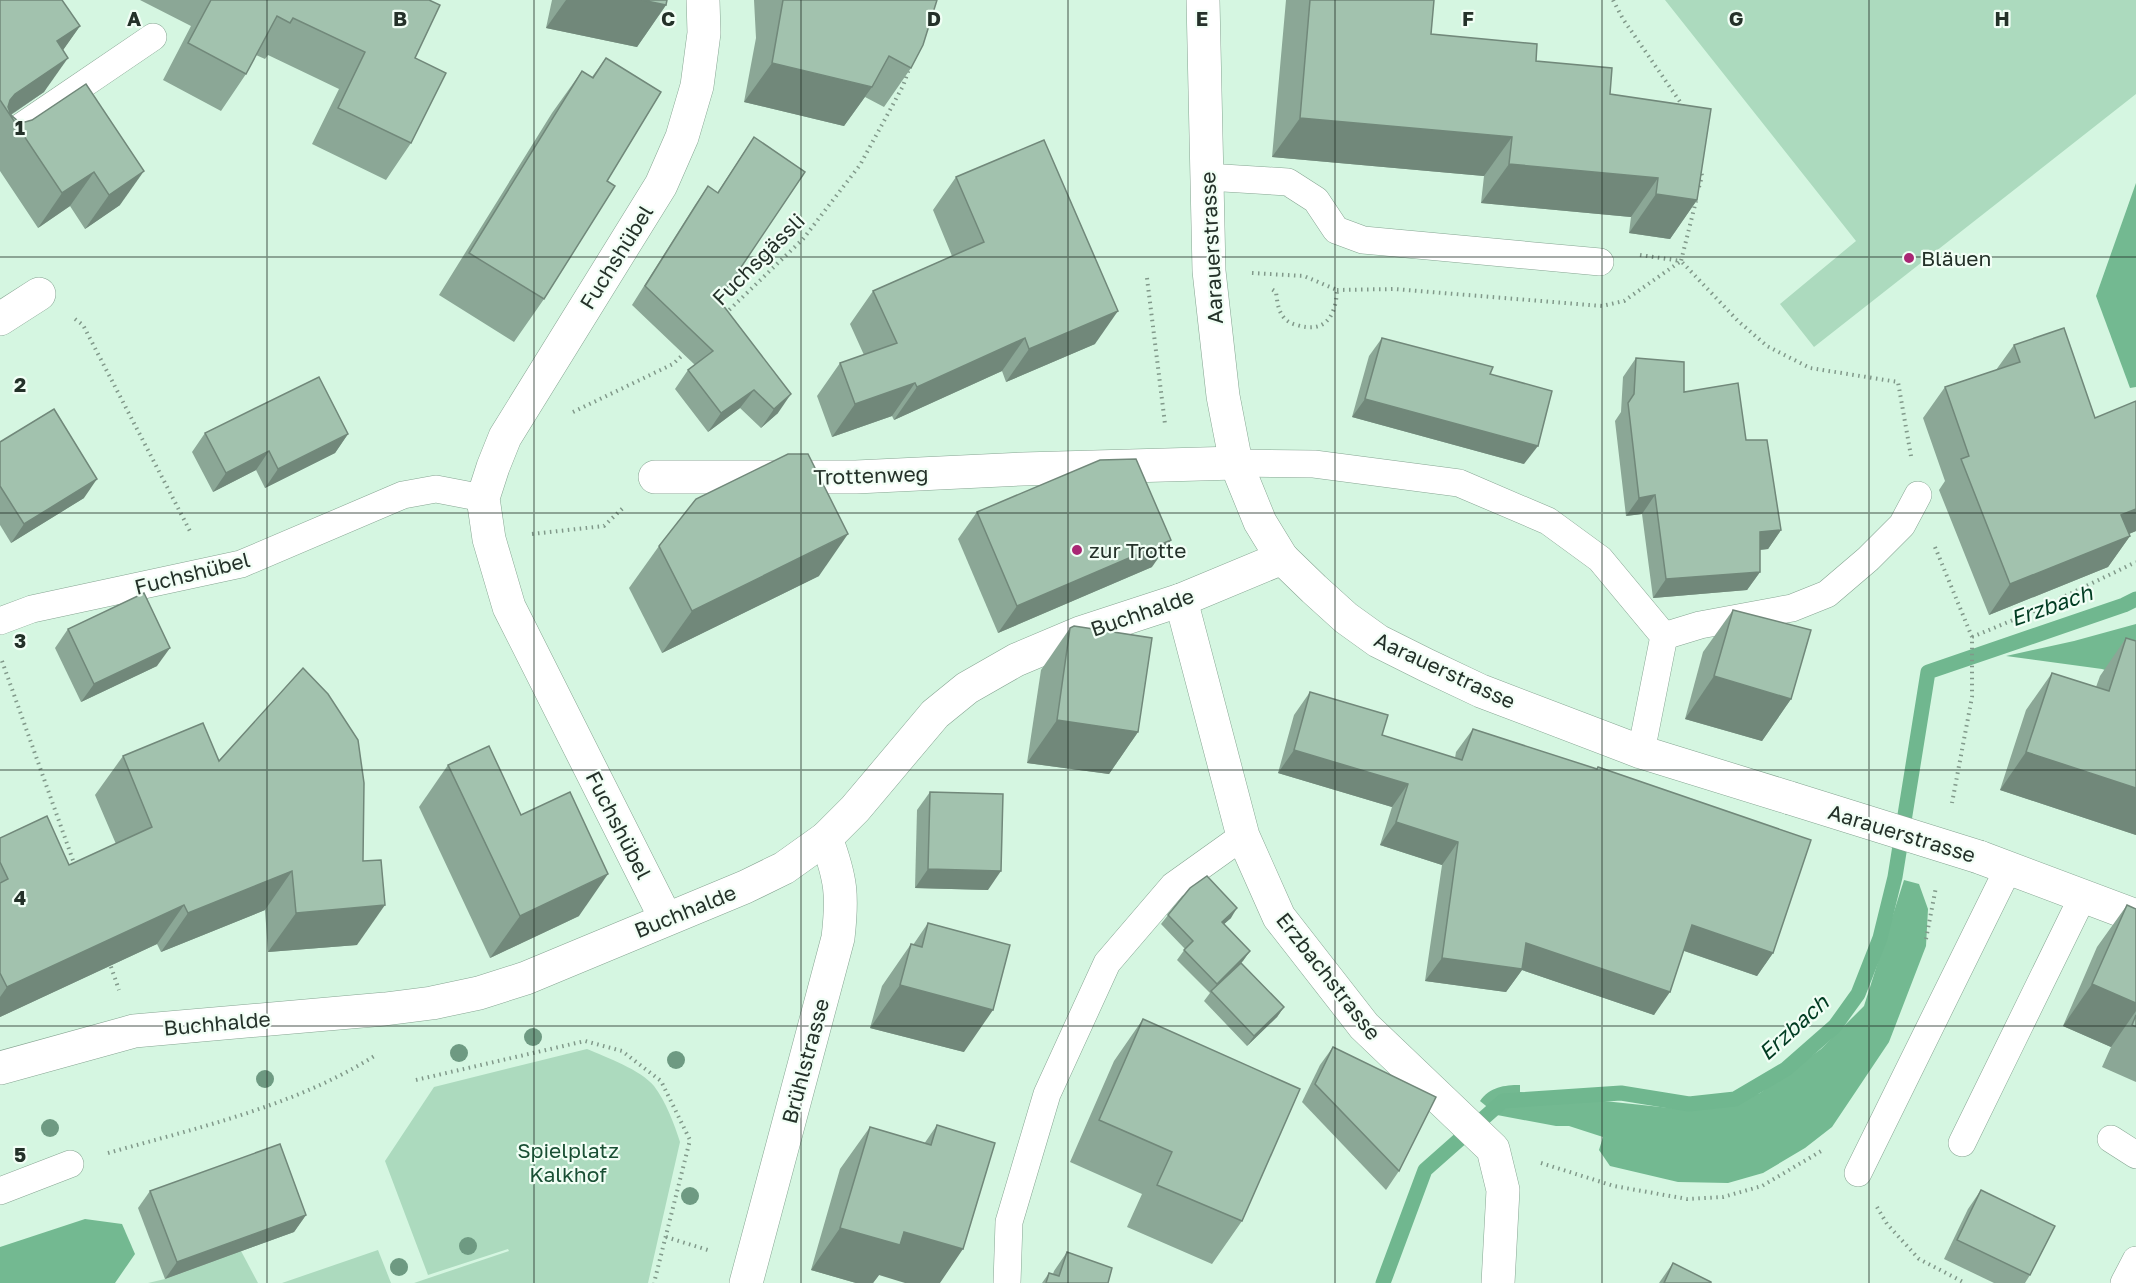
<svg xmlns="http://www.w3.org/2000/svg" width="2136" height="1283" viewBox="0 0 2136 1283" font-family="'Golos Text',sans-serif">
<rect width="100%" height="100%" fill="#d5f6e1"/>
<g fill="#acdabe">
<path d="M 1665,0 L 2136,0 L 2136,94 L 1814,347 L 1780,304 L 1856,241 Z"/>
<path d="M 587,1049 C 606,1057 641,1070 654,1086 C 666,1102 674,1123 680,1142 L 648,1283 L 414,1283 L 509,1251 L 508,1249 L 428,1275 L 385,1161 L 434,1087 Z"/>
<path d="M 378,1250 L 391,1283 L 282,1283 Z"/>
<path d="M 241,1251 L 258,1283 L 148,1283 L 165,1279 Z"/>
</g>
<g fill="#73b991">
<path d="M 2136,183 L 2136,387 L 2130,388 L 2096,296 Z"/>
<path d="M 2136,624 L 2136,680 L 2102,669 L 2006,656 L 2074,641 Z"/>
<path d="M 1904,880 L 1919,884 L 1928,909 L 1926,946 L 1889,1042 L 1832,1127 L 1805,1148 L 1763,1173 L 1728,1183 L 1678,1182 L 1610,1166 L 1599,1150 L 1603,1137 L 1569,1126 L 1556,1126 L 1497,1115 L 1480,1101 C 1490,1087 1504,1085 1520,1085 L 1520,1092 L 1689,1110 L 1725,1106 L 1760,1093 L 1821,1049 L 1864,1006 Z"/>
<path d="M 85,1219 L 122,1224 L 135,1254 L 115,1283 L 0,1283 L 0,1247 Z"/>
</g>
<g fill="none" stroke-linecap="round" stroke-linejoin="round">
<path stroke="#70b78f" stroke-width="15" d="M 1383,1283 L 1425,1170 L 1503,1101 L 1621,1093 L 1689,1104 L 1735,1099 L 1786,1069 L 1835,1026 L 1858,994 L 1880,938 L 1895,877 L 1928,672 L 2124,605 L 2136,599"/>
<g stroke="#86a592" stroke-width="28">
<g id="service">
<path d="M 0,141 L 153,37"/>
<path d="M 1207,177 L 1288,182 L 1316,200 L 1336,230 L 1363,240 L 1600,262"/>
<path d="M 1236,463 L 1314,464 L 1459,483 L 1548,521 L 1600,559 L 1664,636 L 1641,752"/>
<path d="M 0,621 L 32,609 L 241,564 L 403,495 L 436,489 L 483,498"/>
<path d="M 1664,636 L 1700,625 L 1792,608 L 1827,594 L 1868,559 L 1902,525 L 1918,495"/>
<path d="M 2111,1139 L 2136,1155"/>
<path d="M 1962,1143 L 2083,896"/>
<path d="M 1858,1173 L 2009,867"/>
<path d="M 0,1191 L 70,1164"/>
<path d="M 1007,1283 L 1009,1222 L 1047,1094 L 1107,963 L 1173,886 L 1243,836"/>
<path d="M 2124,1283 L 2136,1260"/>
</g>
</g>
<g stroke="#86a592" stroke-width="34">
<g id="minor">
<path d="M 0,319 L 39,294"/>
<path d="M 655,477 L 856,477 L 1023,469 L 1236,463"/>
<path d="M 1181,600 L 1243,836 L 1279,917 L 1364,1026 L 1493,1149 L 1503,1190 L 1498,1283"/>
<path d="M 666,919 L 509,607 L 489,539 L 483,498 L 493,467 L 505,437 L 661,185 L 682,137 L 697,86 L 704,33 L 703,0"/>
<path d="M 0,1068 L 134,1031 L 385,1009 L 432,1003 L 479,993 L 526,978 L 745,887 L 784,868 L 826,838 L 855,809 L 935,714 L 967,688 L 1016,660 L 1080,633 L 1181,600 L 1282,558"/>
<path d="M 746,1283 L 838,938 C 843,895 841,879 826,838"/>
</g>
</g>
<g stroke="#86a592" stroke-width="34">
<g id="secondary">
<path d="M 1203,0 L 1209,271 L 1223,396 L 1236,463 L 1260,522 L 1282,558 L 1314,589 L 1346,618 L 1378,641 L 1426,665 L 1481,691 L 1641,752 L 1790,798"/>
<path d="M 1979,857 L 2136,916"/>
</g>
</g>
<g stroke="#81998a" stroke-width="4" stroke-dasharray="1.5 4.5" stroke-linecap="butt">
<path d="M 1613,0 L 1623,19 L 1685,109"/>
<path d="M 1699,187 L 1702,176 L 1701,171"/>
<path d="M 1640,255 L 1681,261 L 1696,201"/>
<path d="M 1252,273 L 1304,276 L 1337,290 C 1336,316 1325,334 1297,325 C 1291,324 1285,320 1282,315 C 1278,309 1277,300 1276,292 L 1270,288"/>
<path d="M 1147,278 L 1165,424"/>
<path d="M 1337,290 L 1394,289 L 1602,306 L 1624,301 L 1681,261 L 1738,321 L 1767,346 L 1810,368 L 1898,382 L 1911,456"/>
<path d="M 725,314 L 803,239 L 860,165 L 903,86 L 909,69"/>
<path d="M 75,319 L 83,325 L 191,533"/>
<path d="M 573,412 L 673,364 L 687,351"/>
<path d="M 532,534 L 604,526 L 624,507"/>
<path d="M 1935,547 L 1972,637 L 1972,697 L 1952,803"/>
<path d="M 1972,637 L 2030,613 L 2136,562"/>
<path d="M 2,661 L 75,866"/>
<path d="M 1926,939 L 1936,887"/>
<path d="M 109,961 L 119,990"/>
<path d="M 416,1080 L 585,1041 L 622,1051 L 661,1081 L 690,1140 L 654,1283"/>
<path d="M 108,1153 C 200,1127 295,1106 376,1055"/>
<path d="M 1541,1163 L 1614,1186 L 1687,1199 L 1723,1197 L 1762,1186 L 1823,1150"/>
<path d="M 1877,1207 L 1887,1224 L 1919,1259 L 1965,1283"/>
<path d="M 666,1237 L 711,1251"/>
</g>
<use href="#service" stroke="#fff" stroke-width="27"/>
<use href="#minor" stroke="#fff" stroke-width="33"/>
<use href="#secondary" stroke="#fff" stroke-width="33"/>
<g stroke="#86a592" stroke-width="34" stroke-linecap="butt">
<path id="secondary-bridge" d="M 1790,798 L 1979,857"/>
</g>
<use href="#secondary-bridge" stroke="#fff" stroke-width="33"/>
</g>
<g fill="#6e9a82">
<circle cx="533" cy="1037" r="9"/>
<circle cx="459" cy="1053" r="9"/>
<circle cx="676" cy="1060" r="9"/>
<circle cx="265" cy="1079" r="9"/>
<circle cx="50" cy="1128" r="9"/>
<circle cx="690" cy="1196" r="9"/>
<circle cx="468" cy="1246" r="9"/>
<circle cx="399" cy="1267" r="9"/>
</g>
<g fill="#8ba796">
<path d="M 0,0 L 80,26 L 63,50 L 44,92 L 11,115 L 18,121 L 25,122 L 32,120 L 86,84 L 120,205 L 85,229 L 70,206 L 38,228 L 0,171 Z"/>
<path d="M 140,0 L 429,0 L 415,58 L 411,143 L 386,180 L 312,144 L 339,89 L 268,55 L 265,59 L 256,55 L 246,74 L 221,111 L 163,80 L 191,26 Z"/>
<path d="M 552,0 L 667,0 L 666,5 L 637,47 L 546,28 Z"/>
<path d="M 754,0 L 937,0 L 911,68 L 884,107 L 865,97 L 844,126 L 744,102 L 756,38 Z"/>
<path d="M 1286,0 L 1434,0 L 1431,34 L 1536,61 L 1610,94 L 1697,200 L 1670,239 L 1629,233 L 1631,217 L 1481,203 L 1484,176 L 1272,157 Z"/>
<path d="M 606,58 L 607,181 L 544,299 L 514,342 L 439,295 L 552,113 L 582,71 L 592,77 Z"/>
<path d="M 754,137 L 719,300 L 778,413 L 761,428 L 740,408 L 708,432 L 675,389 L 688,370 L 695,365 L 632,305 L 695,205 L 708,186 L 717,193 Z"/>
<path d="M 956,177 L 1095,344 L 1006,382 L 1002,371 L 894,420 L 892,416 L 832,437 L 817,396 L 840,363 L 864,355 L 850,324 L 873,291 L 952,256 L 933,210 Z"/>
<path d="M 1382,338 L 1524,464 L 1352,417 L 1369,356 Z"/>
<path d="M 2014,345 L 2095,418 L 2136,531 L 2129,534 L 2130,536 L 2108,567 L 1989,615 L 1939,490 L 1945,481 L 1923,418 L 1945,387 L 1996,370 Z"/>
<path d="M 1636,358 L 1684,392 L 1746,440 L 1781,530 L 1768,549 L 1760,550 L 1760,572 L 1747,590 L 1653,598 L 1642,514 L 1626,516 L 1615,421 L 1621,412 L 1623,377 Z"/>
<path d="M 205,433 L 348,434 L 335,453 L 265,488 L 256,470 L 213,492 L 192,452 Z"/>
<path d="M 0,442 L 84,498 L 11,543 L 0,525 Z"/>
<path d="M 977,512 L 1152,567 L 998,633 L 958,539 Z"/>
<path d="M 659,546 L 819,576 L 662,653 L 629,588 Z"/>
<path d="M 1733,610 L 1791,699 L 1762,741 L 1685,719 L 1703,652 Z"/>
<path d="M 1070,628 L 1138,732 L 1109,774 L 1027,763 L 1041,670 Z"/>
<path d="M 68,629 L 157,666 L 81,702 L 55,648 Z"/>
<path d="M 2126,638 L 2136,641 L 2136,835 L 2000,790 L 2026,710 L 2052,673 L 2096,687 L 2100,676 Z"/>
<path d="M 1310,692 L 1382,735 L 1455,758 L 1456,752 L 1473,729 L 1596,769 L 1598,767 L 1773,953 L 1757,976 L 1684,951 L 1654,1015 L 1522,970 L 1506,992 L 1425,981 L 1442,865 L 1380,845 L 1392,807 L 1278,773 L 1294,715 Z"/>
<path d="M 123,756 L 219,761 L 357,945 L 268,952 L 265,910 L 161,952 L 157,944 L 0,1017 L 0,862 L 69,865 L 116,844 L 95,795 Z"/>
<path d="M 448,765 L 521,815 L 579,916 L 490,958 L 419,807 Z"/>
<path d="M 930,792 L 988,890 L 915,888 L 917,810 Z"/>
<path d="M 2127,905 L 2136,909 L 2136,1082 L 2102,1067 L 2111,1047 L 2063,1026 L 2097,947 Z"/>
<path d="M 1168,915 L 1231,918 L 1224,924 L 1250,951 L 1241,963 L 1284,1007 L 1277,1017 L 1247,1046 L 1204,1001 L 1210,993 L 1177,960 L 1185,949 L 1161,924 Z"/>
<path d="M 928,923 L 964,1052 L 870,1028 L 882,986 L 911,944 L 913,945 Z"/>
<path d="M 1143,1019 L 1242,1221 L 1212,1264 L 1127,1227 L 1142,1194 L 1070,1162 L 1114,1061 Z"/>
<path d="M 1333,1047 L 1399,1171 L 1386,1190 L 1302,1102 L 1320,1065 Z"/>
<path d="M 937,1125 L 995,1143 L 879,1275 L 873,1283 L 856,1283 L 811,1270 L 840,1169 L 870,1127 L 924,1144 Z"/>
<path d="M 1981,1190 L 2030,1275 L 2025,1283 L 1994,1283 L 1944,1259 L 1968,1209 Z"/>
<path d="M 150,1191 L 306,1215 L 294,1232 L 165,1279 L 138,1208 Z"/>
<path d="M 1067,1252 L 1108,1283 L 1042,1283 L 1049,1273 L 1053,1274 L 1054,1271 Z"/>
<path d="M 1673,1263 L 1711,1283 L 1659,1283 Z"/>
</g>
<g fill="#71887a">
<path d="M 566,0 L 642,0 L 666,5 L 637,47 L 546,28 Z"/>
<path d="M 80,26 L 56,60 L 57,41 Z"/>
<path d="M 68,58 L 44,92 L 10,115 L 5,107 L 15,94 Z"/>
<path d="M 772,63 L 872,87 L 844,126 L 744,102 Z"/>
<path d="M 1300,118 L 1512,137 L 1484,176 L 1272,157 Z"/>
<path d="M 1509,164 L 1658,178 L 1631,217 L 1481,203 Z"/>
<path d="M 144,171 L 120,205 L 85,229 L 109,195 Z"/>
<path d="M 94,172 L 70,206 L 38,228 L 62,193 Z"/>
<path d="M 1656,194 L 1697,200 L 1670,239 L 1629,233 Z"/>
<path d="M 1118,311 L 1095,344 L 1006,382 L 1029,349 Z"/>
<path d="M 1025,338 L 1002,371 L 894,420 L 917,387 Z"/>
<path d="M 915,383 L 892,416 L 832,437 L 855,404 Z"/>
<path d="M 754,390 L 740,408 L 708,432 L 721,413 Z"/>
<path d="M 791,394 L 778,413 L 761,428 L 774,409 Z"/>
<path d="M 1365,399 L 1538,446 L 1524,464 L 1352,417 Z"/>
<path d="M 348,434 L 335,453 L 265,488 L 278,469 Z"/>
<path d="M 269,451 L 256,470 L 213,492 L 226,473 Z"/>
<path d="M 97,479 L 84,498 L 11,543 L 24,524 Z"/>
<path d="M 1655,495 L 1642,514 L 1626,516 L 1639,498 Z"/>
<path d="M 2136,509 L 2136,531 L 2099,546 L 2121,515 Z"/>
<path d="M 1781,530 L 1768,549 L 1747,551 L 1760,532 Z"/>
<path d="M 848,534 L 819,576 L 662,653 L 692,611 Z"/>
<path d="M 2130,536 L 2108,567 L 1989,615 L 2010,584 Z"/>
<path d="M 1171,540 L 1152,567 L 998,633 L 1017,606 Z"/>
<path d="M 1760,572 L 1747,590 L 1653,598 L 1666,579 Z"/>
<path d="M 170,648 L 157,666 L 81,702 L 94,684 Z"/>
<path d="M 1714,676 L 1791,699 L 1762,741 L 1685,719 Z"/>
<path d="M 1057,720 L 1138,732 L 1109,774 L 1027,763 Z"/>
<path d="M 1294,750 L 1408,784 L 1392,807 L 1278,773 Z"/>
<path d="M 2026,752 L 2136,788 L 2136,835 L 2000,790 Z"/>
<path d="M 1396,822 L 1458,842 L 1442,865 L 1380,845 Z"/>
<path d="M 928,869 L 1001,871 L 988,890 L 915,888 Z"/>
<path d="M 292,871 L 265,910 L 161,952 L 188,913 Z"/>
<path d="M 608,874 L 579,916 L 490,958 L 520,916 Z"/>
<path d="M 184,905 L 157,944 L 0,1017 L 0,997 L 7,987 Z"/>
<path d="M 385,905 L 357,945 L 268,952 L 296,913 Z"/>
<path d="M 1237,908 L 1231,918 L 1215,932 L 1222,922 Z"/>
<path d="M 1692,925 L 1773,953 L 1757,976 L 1676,948 Z"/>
<path d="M 1526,943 L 1670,992 L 1654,1015 L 1522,970 L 1506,992 L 1425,981 L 1442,958 Z"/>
<path d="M 1250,951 L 1243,961 L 1210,994 L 1217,984 Z"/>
<path d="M 2092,984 L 2136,1003 L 2136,1011 L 2111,1047 L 2063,1026 Z"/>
<path d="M 900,985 L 993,1010 L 964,1052 L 870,1028 Z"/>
<path d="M 1284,1007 L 1277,1017 L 1247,1046 L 1254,1036 Z"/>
<path d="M 306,1215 L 294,1232 L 165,1279 L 177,1262 Z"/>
<path d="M 840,1228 L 904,1232 L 963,1249 L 940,1283 L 905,1283 L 879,1275 L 873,1283 L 856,1283 L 811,1270 Z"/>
</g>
<g fill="#a2c2ae" stroke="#71887a" stroke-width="1.5">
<path d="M 0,0 L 62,0 L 80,26 L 57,41 L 68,58 L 15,94 L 10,100 L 8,107 L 11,115 L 18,121 L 25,122 L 32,120 L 86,84 L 144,171 L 109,195 L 94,172 L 62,193 L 0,100 Z"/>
<path d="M 211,0 L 429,0 L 440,5 L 415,58 L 446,73 L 411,143 L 338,108 L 365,52 L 293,18 L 290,23 L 277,16 L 246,74 L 188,43 Z"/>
<path d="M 642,0 L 667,0 L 666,5 Z"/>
<path d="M 783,0 L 937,0 L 923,45 L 911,68 L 889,56 L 872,87 L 772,63 Z"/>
<path d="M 1310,0 L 1434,0 L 1431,34 L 1537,44 L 1536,61 L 1612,68 L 1610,94 L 1711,109 L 1697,200 L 1656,194 L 1658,178 L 1509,164 L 1512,137 L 1300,118 Z"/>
<path d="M 606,58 L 661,92 L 607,181 L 615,186 L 544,299 L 469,253 L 582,71 L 593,78 Z"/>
<path d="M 754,137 L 805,172 L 719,300 L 791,394 L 774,409 L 754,390 L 721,413 L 688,370 L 713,351 L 645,286 L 708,186 L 718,193 Z"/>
<path d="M 1044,140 L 1118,311 L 1029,349 L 1025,338 L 917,387 L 915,383 L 855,404 L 840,363 L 897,343 L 873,291 L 984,242 L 956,177 Z"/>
<path d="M 2064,328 L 2095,418 L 2136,401 L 2136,509 L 2121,515 L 2130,536 L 2010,584 L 1961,459 L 1969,456 L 1945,387 L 2020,362 L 2014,345 Z"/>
<path d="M 1382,338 L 1493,367 L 1490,374 L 1552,391 L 1538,446 L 1365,399 Z"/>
<path d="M 1636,358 L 1684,362 L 1684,392 L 1738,383 L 1746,440 L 1767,440 L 1781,530 L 1760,532 L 1760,572 L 1666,579 L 1655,495 L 1639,498 L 1628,403 L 1634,394 Z"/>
<path d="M 319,377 L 348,434 L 278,469 L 269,451 L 226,473 L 205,433 Z"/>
<path d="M 54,409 L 97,479 L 24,524 L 0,486 L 0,442 Z"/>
<path d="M 788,454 L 808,454 L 848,534 L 692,611 L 659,546 L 696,499 Z"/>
<path d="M 1136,459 L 1171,540 L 1017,606 L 977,512 L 1100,460 Z"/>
<path d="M 144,593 L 170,648 L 94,684 L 68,629 Z"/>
<path d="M 1733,610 L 1811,630 L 1791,699 L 1714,676 Z"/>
<path d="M 1074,626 L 1152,638 L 1138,732 L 1057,720 L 1070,628 Z"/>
<path d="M 2126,638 L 2136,641 L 2136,788 L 2026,752 L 2052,673 L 2109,691 Z"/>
<path d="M 303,668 L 328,694 L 358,740 L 364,783 L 363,861 L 381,860 L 385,905 L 296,913 L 292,871 L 188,913 L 184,905 L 7,987 L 0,973 L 0,883 L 8,879 L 0,862 L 0,838 L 47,816 L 69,865 L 152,827 L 123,756 L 203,723 L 219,761 Z"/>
<path d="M 1310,692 L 1388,715 L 1382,735 L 1462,760 L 1473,729 L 1597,769 L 1598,767 L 1811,840 L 1773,953 L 1692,925 L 1670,992 L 1526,943 L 1522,969 L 1442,958 L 1458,842 L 1396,822 L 1408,784 L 1294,750 Z"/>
<path d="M 489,746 L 521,815 L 570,792 L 608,874 L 520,916 L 448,765 Z"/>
<path d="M 930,792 L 1003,794 L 1001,871 L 928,869 Z"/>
<path d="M 1207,876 L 1237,908 L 1222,922 L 1250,951 L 1217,984 L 1184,950 L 1193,941 L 1168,915 L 1190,888 Z"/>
<path d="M 2127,905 L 2136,909 L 2136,1003 L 2092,984 Z"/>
<path d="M 928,923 L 1010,945 L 993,1010 L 900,985 L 911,944 L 922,947 Z"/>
<path d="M 1241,963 L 1284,1007 L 1254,1036 L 1211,991 Z"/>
<path d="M 2136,1015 L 2136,1027 L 2132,1025 Z"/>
<path d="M 1143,1019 L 1300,1089 L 1242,1221 L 1157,1185 L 1172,1152 L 1099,1120 Z"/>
<path d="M 1333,1047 L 1436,1097 L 1399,1171 L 1315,1084 Z"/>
<path d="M 937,1125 L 995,1143 L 963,1249 L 904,1232 L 900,1245 L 840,1228 L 870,1127 L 931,1145 Z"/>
<path d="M 280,1144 L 306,1215 L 177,1262 L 150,1191 Z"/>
<path d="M 1981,1190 L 2055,1226 L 2030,1275 L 1957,1240 Z"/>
<path d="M 1067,1252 L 1112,1268 L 1108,1283 L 1046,1283 L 1049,1273 L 1059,1276 Z"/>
<path d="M 1673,1263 L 1711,1282 L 1711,1283 L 1664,1283 Z"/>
</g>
<path fill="none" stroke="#243129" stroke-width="1.5" stroke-opacity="0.55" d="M 267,0 L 267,1283M 534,0 L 534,1283M 801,0 L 801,1283M 1068,0 L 1068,1283M 1335,0 L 1335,1283M 1602,0 L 1602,1283M 1869,0 L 1869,1283M 0,257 L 2136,257M 0,513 L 2136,513M 0,770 L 2136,770M 0,1026 L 2136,1026"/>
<g fill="#a92774" stroke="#f1fef5" stroke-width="2">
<circle cx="1909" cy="258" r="6"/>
<circle cx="1077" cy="550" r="6"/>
</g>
<g text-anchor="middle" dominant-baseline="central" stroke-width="4.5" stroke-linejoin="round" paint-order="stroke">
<g font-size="21" fill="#243129" stroke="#f1fef5">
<text transform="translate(1211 248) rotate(-93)">Aarauerstrasse</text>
<text transform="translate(616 257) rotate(-58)">Fuchshübel</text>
<text transform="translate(758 259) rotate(-45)">Fuchsgässli</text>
<text transform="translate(871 475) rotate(-2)">Trottenweg</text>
<text transform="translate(192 573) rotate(-14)">Fuchshübel</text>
<text transform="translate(1142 612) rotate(-19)">Buchhalde</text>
<text transform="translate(1445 670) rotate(25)">Aarauerstrasse</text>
<text transform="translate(619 825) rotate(63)">Fuchshübel</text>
<text transform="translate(1902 833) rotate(17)">Aarauerstrasse</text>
<text transform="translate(685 911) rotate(-22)">Buchhalde</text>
<text transform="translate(1329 976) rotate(52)">Erzbachstrasse</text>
<text transform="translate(217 1023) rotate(-5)">Buchhalde</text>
<text transform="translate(805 1061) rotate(-75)">Brühlstrasse</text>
</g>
<g font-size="21" fill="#243129" stroke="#f1fef5" text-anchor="start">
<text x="1921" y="258">Bläuen</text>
<text x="1089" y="550">zur Trotte</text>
</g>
<g font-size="21" fill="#194f34" stroke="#f1fef5">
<text x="568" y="1150">Spielplatz<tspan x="568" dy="24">Kalkhof</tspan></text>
</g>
<g font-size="22" font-style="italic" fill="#003c22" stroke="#f1fef5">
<text transform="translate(2051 605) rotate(-19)">Erzbach</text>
<text transform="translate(1793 1027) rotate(-42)">Erzbach</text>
</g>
</g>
<g font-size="20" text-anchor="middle" font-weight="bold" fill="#243129" stroke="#f1fef5" stroke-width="4.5" stroke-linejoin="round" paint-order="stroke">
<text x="134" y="26">A</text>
<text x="400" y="26">B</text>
<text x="668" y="26">C</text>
<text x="934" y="26">D</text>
<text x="1202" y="26">E</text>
<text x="1468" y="26">F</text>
<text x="1736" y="26">G</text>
<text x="2002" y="26">H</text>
<text x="20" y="135">1</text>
<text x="20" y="392">2</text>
<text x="20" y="648">3</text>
<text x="20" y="905">4</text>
<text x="20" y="1162">5</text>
</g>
</svg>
